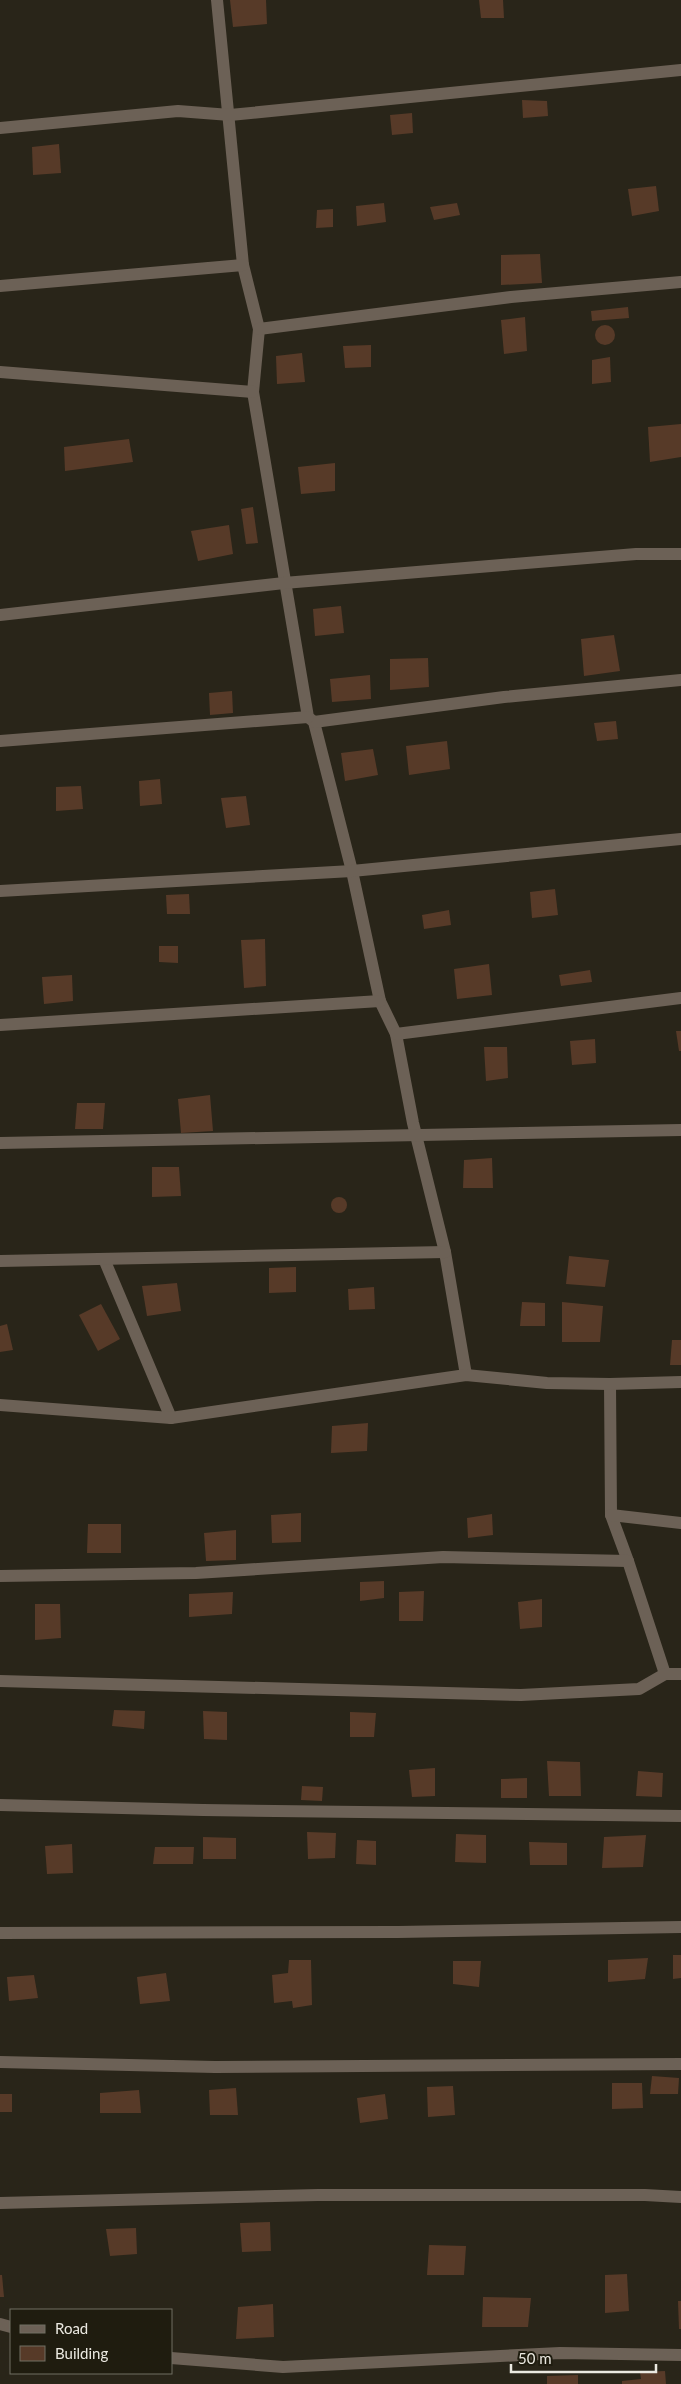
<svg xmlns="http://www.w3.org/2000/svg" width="681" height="2384" viewBox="0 0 681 2384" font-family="Lato,sans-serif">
<rect width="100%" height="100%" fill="#292519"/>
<g fill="#573a28">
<path d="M 230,0 L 266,0 L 267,24 L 233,27 Z"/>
<path d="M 479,0 L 503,0 L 504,18 L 481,18 Z"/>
<path d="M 522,100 L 547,101 L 548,116 L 523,118 Z"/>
<path d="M 412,113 L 413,133 L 392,135 L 390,115 Z"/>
<path d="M 59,144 L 61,173 L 33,175 L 32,147 Z"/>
<path d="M 656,186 L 659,211 L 632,216 L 628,189 Z"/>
<path d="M 384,203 L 386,222 L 357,226 L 356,206 Z"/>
<path d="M 457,203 L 460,215 L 434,220 L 430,207 Z"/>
<path d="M 333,209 L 333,227 L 316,228 L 317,210 Z"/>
<path d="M 540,254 L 542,283 L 501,285 L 501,255 Z"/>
<path d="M 628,307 L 629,318 L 592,321 L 591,311 Z"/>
<path d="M 525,317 L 527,351 L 504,354 L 501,320 Z"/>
<circle cx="605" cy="335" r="10"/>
<path d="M 371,345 L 371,367 L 345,368 L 343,346 Z"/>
<path d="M 302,353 L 305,382 L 277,384 L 276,356 Z"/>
<path d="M 610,357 L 611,382 L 592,384 L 592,360 Z"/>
<path d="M 681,424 L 681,457 L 650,462 L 648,427 Z"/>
<path d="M 129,439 L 133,462 L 65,471 L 64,447 Z"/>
<path d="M 335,463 L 335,491 L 301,494 L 298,467 Z"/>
<path d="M 253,507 L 258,543 L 246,544 L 241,509 Z"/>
<path d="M 229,525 L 233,554 L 198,561 L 191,531 Z"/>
<path d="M 341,606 L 344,633 L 315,636 L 313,609 Z"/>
<path d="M 614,635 L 620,671 L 584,676 L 581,639 Z"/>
<path d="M 428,658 L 429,687 L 390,690 L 390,659 Z"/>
<path d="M 370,675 L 371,699 L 332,702 L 330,679 Z"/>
<path d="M 232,691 L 233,713 L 210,715 L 209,693 Z"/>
<path d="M 616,721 L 618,739 L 597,741 L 594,723 Z"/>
<path d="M 447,741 L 450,769 L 409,775 L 406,746 Z"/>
<path d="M 373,749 L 378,775 L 345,781 L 341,753 Z"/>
<path d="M 160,779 L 162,804 L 140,806 L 139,781 Z"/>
<path d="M 81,786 L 83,809 L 56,811 L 56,787 Z"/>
<path d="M 246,796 L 250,825 L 226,828 L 221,798 Z"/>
<path d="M 555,889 L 558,915 L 532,918 L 530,892 Z"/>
<path d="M 189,894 L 190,914 L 167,914 L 166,895 Z"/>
<path d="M 449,910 L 451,925 L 424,929 L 422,915 Z"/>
<path d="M 265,939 L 266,986 L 244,988 L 241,940 Z"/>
<path d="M 159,946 L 178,946 L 178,963 L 159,962 Z"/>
<path d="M 489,964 L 492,995 L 457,999 L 454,969 Z"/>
<path d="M 590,970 L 592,982 L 561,986 L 559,975 Z"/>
<path d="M 72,975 L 73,1001 L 44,1004 L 42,977 Z"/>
<path d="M 676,1031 L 681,1031 L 681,1051 L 679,1051 Z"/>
<path d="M 595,1039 L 596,1063 L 572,1065 L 570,1041 Z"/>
<path d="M 484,1047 L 507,1047 L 508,1078 L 486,1081 Z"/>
<path d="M 210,1095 L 213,1131 L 181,1133 L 178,1099 Z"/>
<path d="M 77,1103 L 105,1103 L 103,1129 L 75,1129 Z"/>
<path d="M 492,1158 L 493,1188 L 463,1188 L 464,1160 Z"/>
<path d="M 152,1167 L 179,1167 L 181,1196 L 152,1197 Z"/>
<circle cx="339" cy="1205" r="8"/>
<path d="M 569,1256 L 609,1260 L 605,1287 L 566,1284 Z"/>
<path d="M 296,1267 L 296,1292 L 269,1293 L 269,1268 Z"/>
<path d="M 177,1283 L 181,1311 L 147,1316 L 142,1286 Z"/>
<path d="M 374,1287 L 375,1309 L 349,1310 L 348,1289 Z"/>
<path d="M 522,1302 L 545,1303 L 545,1326 L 520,1326 Z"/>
<path d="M 562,1302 L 603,1306 L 600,1342 L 562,1342 Z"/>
<path d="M 101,1304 L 120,1339 L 98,1351 L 79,1315 Z"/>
<path d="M 7,1324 L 13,1350 L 0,1352 L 0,1326 Z"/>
<path d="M 672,1340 L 681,1340 L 681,1365 L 670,1365 Z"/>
<path d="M 368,1423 L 367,1451 L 331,1453 L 332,1426 Z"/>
<path d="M 301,1513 L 301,1542 L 272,1543 L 271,1515 Z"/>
<path d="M 492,1514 L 493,1535 L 468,1538 L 467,1518 Z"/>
<path d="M 88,1524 L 121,1524 L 121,1553 L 87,1553 Z"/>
<path d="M 236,1530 L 236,1560 L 206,1561 L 204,1533 Z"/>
<path d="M 384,1581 L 384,1598 L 360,1601 L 360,1582 Z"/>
<path d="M 424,1591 L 423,1621 L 399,1621 L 399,1592 Z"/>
<path d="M 233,1592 L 232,1614 L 189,1617 L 189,1594 Z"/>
<path d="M 542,1599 L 542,1627 L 520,1629 L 518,1602 Z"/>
<path d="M 35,1604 L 60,1604 L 61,1638 L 35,1640 Z"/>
<path d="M 114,1710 L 145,1711 L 144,1729 L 112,1726 Z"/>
<path d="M 203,1711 L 227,1712 L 227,1740 L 204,1739 Z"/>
<path d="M 350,1712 L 376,1713 L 374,1737 L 350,1737 Z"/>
<path d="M 547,1761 L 580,1762 L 581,1796 L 549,1796 Z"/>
<path d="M 435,1768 L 435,1796 L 412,1797 L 409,1770 Z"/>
<path d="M 638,1771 L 663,1773 L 662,1797 L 636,1796 Z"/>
<path d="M 527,1778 L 527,1798 L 501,1798 L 501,1779 Z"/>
<path d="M 302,1786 L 323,1787 L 322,1801 L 301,1800 Z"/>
<path d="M 307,1832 L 336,1833 L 335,1858 L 308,1859 Z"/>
<path d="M 456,1834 L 486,1835 L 486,1863 L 455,1862 Z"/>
<path d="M 646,1835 L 643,1867 L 602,1868 L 604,1837 Z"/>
<path d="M 203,1837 L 236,1838 L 236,1859 L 203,1859 Z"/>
<path d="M 357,1840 L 376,1841 L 376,1865 L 356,1864 Z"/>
<path d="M 529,1842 L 567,1843 L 567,1865 L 530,1865 Z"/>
<path d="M 72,1844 L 73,1873 L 47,1874 L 45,1846 Z"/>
<path d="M 155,1847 L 194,1847 L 193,1864 L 153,1864 Z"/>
<path d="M 673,1955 L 681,1955 L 681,1978 L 673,1979 Z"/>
<path d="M 648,1958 L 645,1979 L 608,1982 L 608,1960 Z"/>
<path d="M 289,1960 L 311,1960 L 312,2005 L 293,2008 L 292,2001 L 274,2003 L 272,1975 L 288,1973 Z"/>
<path d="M 453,1961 L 481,1961 L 479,1987 L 453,1984 Z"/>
<path d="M 166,1973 L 170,2001 L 140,2004 L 137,1977 Z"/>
<path d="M 34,1975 L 38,1998 L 9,2001 L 7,1977 Z"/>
<path d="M 652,2076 L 679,2078 L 678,2094 L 650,2094 Z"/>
<path d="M 612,2083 L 642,2083 L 643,2108 L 612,2109 Z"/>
<path d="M 453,2086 L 455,2115 L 428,2117 L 427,2087 Z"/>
<path d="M 236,2088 L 238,2115 L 210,2115 L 209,2090 Z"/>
<path d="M 139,2090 L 141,2113 L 100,2113 L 100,2093 Z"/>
<rect x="0" y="2094" width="12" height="18"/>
<path d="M 385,2094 L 388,2119 L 360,2123 L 357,2098 Z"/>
<path d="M 270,2222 L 271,2251 L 242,2252 L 240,2223 Z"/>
<path d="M 136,2228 L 137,2254 L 110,2256 L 106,2229 Z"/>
<path d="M 429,2245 L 466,2246 L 464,2275 L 427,2275 Z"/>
<path d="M 627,2274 L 629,2311 L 605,2313 L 605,2275 Z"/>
<path d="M 0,2275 L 2,2275 L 4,2297 L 0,2297 Z"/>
<path d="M 483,2297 L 531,2298 L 528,2327 L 482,2327 Z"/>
<path d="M 678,2301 L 681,2301 L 681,2329 L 679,2329 Z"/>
<path d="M 273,2304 L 274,2337 L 236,2339 L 238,2307 Z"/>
<path d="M 665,2371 L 666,2384 L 622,2384 L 622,2381 L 641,2379 L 640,2372 Z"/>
<path d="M 578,2375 L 578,2384 L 547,2384 L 547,2376 Z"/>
</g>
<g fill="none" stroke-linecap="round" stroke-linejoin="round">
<g stroke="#6c6156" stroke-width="12">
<path d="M 217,0 L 243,265 L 259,329 L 253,392 L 308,717 L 314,722 L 352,871 L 380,1001 L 396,1034 L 413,1123 L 445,1252 L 466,1375"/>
<path d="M 0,128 L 178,111 L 230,115 L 681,70"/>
<path d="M 0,286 L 243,265"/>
<path d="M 259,329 L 511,297 L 681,282"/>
<path d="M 0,372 L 253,392"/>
<path d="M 0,615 L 284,583 L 636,554 L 681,554"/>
<path d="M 314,722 L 504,697 L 681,680"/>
<path d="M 0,741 L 308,717"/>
<path d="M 0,891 L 352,871 L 681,839"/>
<path d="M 0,1025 L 380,1001"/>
<path d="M 396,1034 L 681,998"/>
<path d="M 0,1143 L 681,1130"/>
<path d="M 104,1259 L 171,1418"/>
<path d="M 0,1261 L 445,1252"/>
<path d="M 610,1384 L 611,1515 L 628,1561 L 665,1674"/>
<path d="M 0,1405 L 171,1418 L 466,1375 L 547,1383 L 610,1384 L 681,1382"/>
<path d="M 611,1515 L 681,1523"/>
<path d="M 0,1576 L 196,1573 L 443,1557 L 628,1561"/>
<path d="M 0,1681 L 521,1695 L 639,1689 L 665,1674 L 681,1674"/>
<path d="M 0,1805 L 203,1810 L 681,1816"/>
<path d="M 0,1933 L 398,1932 L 681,1927"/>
<path d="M 0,2062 L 215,2067 L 681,2064"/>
<path d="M 0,2203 L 318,2195 L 645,2195 L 681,2197"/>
<path d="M 0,2324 L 11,2327"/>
<path d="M 171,2358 L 283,2367 L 560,2353 L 681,2355"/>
</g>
</g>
<rect x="10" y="2309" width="162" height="65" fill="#1f1c0f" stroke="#716e63"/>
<rect x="20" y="2325" width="25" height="8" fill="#6c6156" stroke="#716e63"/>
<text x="55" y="2334" font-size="15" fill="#ebe9e1">Road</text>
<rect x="20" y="2346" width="25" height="15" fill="#573a28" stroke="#716e63"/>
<text x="55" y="2359" font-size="15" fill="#ebe9e1">Building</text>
<path d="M511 2364v8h145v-8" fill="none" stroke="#ebe9e1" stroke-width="2.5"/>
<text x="518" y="2364" font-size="15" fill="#ebe9e1" stroke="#1f1c0f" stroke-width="4" paint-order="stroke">50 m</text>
</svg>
